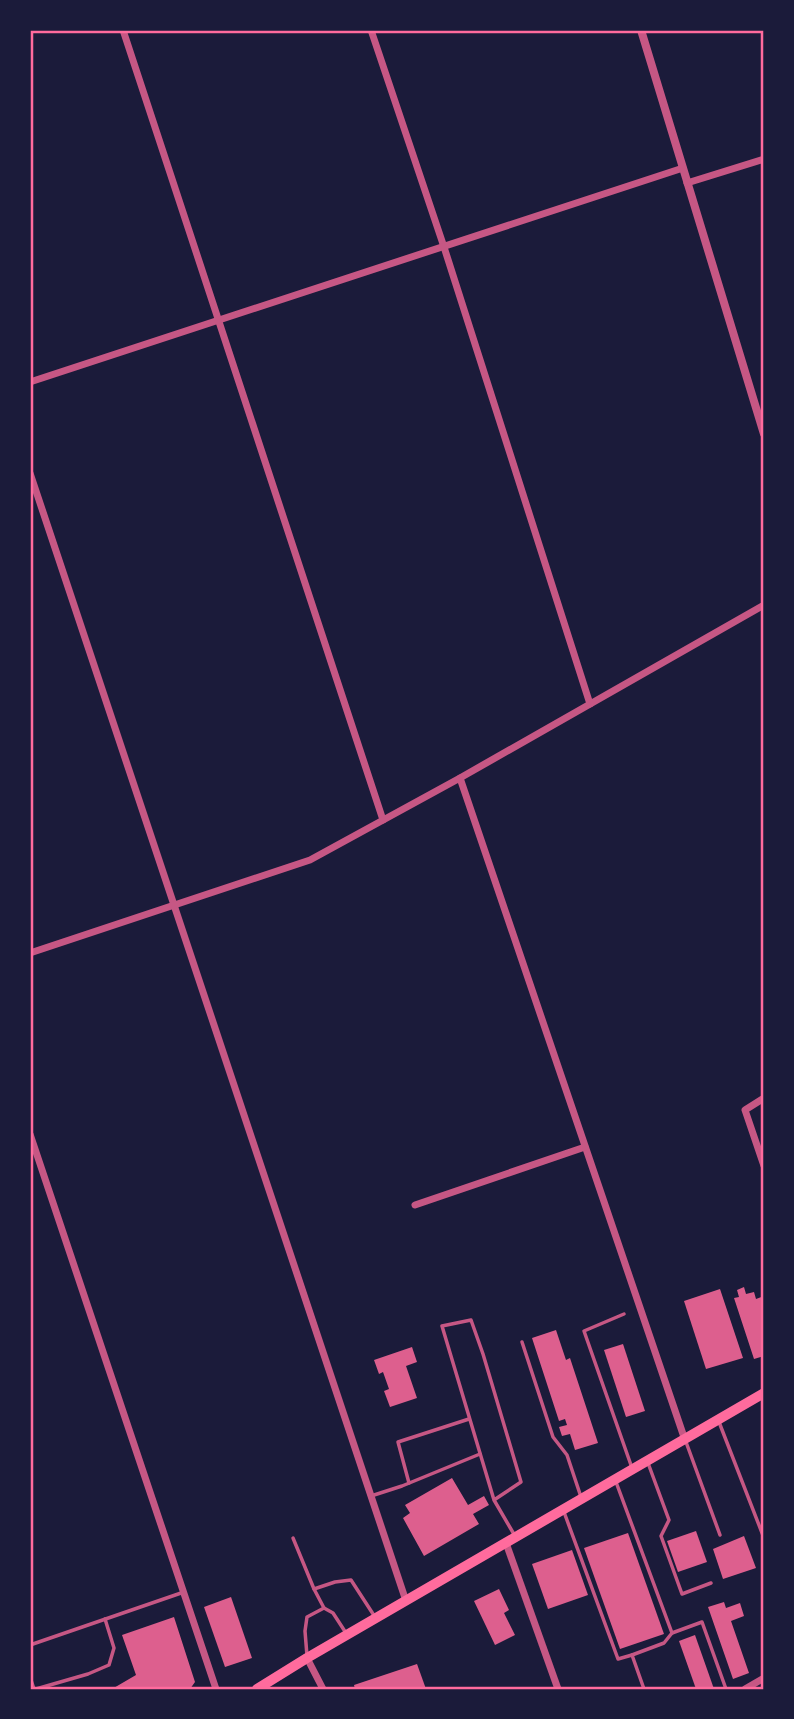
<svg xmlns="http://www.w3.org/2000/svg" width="794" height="1719" viewBox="0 0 794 1719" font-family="Literata,serif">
<rect width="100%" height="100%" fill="#1b1b3a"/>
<g fill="#dd5f8e">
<path d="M 744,1287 L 746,1294 L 754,1292 L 756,1299 L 764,1296 L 764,1356 L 754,1359 L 734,1298 L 739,1297 L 737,1290 Z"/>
<path d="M 720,1289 L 743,1358 L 706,1369 L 684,1301 Z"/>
<path d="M 556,1330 L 566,1360 L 570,1358 L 598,1443 L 575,1450 L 570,1434 L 562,1436 L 559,1427 L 567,1425 L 565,1419 L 559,1421 L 532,1338 Z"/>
<path d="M 623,1344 L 645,1411 L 626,1417 L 604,1350 Z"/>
<path d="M 412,1347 L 417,1362 L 406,1366 L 417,1398 L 390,1407 L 384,1391 L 389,1389 L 383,1372 L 379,1374 L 374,1360 Z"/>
<path d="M 452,1478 L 468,1505 L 484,1496 L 489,1505 L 473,1514 L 479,1524 L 424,1556 L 403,1518 L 410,1513 L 405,1505 Z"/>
<path d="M 696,1531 L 707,1562 L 678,1572 L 667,1541 Z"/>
<path d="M 628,1533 L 664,1634 L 620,1649 L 584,1548 Z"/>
<path d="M 744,1536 L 756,1568 L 723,1579 L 713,1549 Z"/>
<path d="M 572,1550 L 588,1595 L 548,1609 L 532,1564 Z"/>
<path d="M 499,1589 L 509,1610 L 504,1613 L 515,1635 L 495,1645 L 474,1601 Z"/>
<path d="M 231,1597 L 252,1658 L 225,1667 L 204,1607 Z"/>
<path d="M 724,1602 L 726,1608 L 740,1603 L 744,1616 L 731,1621 L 749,1673 L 733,1679 L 708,1607 Z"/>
<path d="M 174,1617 L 195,1682 L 190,1689 L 112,1689 L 136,1675 L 122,1635 Z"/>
<path d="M 695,1635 L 714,1689 L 696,1689 L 679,1641 Z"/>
<path d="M 417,1664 L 426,1689 L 355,1689 L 354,1685 Z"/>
</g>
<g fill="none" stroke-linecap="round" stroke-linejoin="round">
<g stroke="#c65784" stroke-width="3.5">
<path d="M 624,1314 L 584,1331 L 632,1468"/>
<path d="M 522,1342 L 553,1437 L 567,1455 L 581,1497"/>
<path d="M 719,1422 L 764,1538"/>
<path d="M 686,1442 L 720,1535"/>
<path d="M 648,1463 L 669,1520 L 661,1536 L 682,1594 L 711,1583"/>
<path d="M 616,1482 L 672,1633 L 702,1622 L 726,1689"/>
<path d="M 409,1483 L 398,1442 L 469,1419"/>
<path d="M 371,1496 L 402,1486 L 480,1454"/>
<path d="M 494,1500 L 442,1326 L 471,1320 L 483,1354 L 521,1482 L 494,1500 L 515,1536"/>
<path d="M 564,1512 L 618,1659 L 632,1655 L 644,1689"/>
<path d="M 293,1538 L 314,1589 L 335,1582 L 351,1580 L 375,1617"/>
<path d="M 314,1589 L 324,1608"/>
<path d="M 30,1645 L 184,1592"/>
<path d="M 632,1655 L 664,1643 L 672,1633"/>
<path d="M 307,1656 L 305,1631 L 307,1617 L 324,1608 L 333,1613 L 346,1633"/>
<path d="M 30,1677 L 34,1689"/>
<path d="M 36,1689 L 88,1674 L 109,1665 L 114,1648 L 105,1619"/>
</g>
<g stroke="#c65784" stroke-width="7">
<path d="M 123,30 L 383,820"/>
<path d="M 371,30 L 444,247 L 590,704"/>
<path d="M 687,183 L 764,159"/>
<path d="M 30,382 L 683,168"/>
<path d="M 30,473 L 406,1601"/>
<path d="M 460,778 L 685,1440"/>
<path d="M 30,953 L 310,860 L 460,778 L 764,605"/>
<path d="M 764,1098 L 745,1110 L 764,1166"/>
<path d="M 30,1134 L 216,1689"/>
<path d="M 415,1205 L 585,1147"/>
<path d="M 506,1543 L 558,1689"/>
<path d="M 307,1658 L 323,1689"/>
<path d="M 745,1689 L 764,1678"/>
</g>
<path stroke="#c65784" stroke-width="8" d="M 641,30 L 764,434"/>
<path stroke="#ff6b9d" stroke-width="10" d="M 257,1689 L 307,1658 L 764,1393"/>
</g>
<rect width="794" height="1719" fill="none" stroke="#1b1b3a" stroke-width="63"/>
<rect x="32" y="32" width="730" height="1656" fill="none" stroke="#ff6b9d" stroke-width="2.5"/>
</svg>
